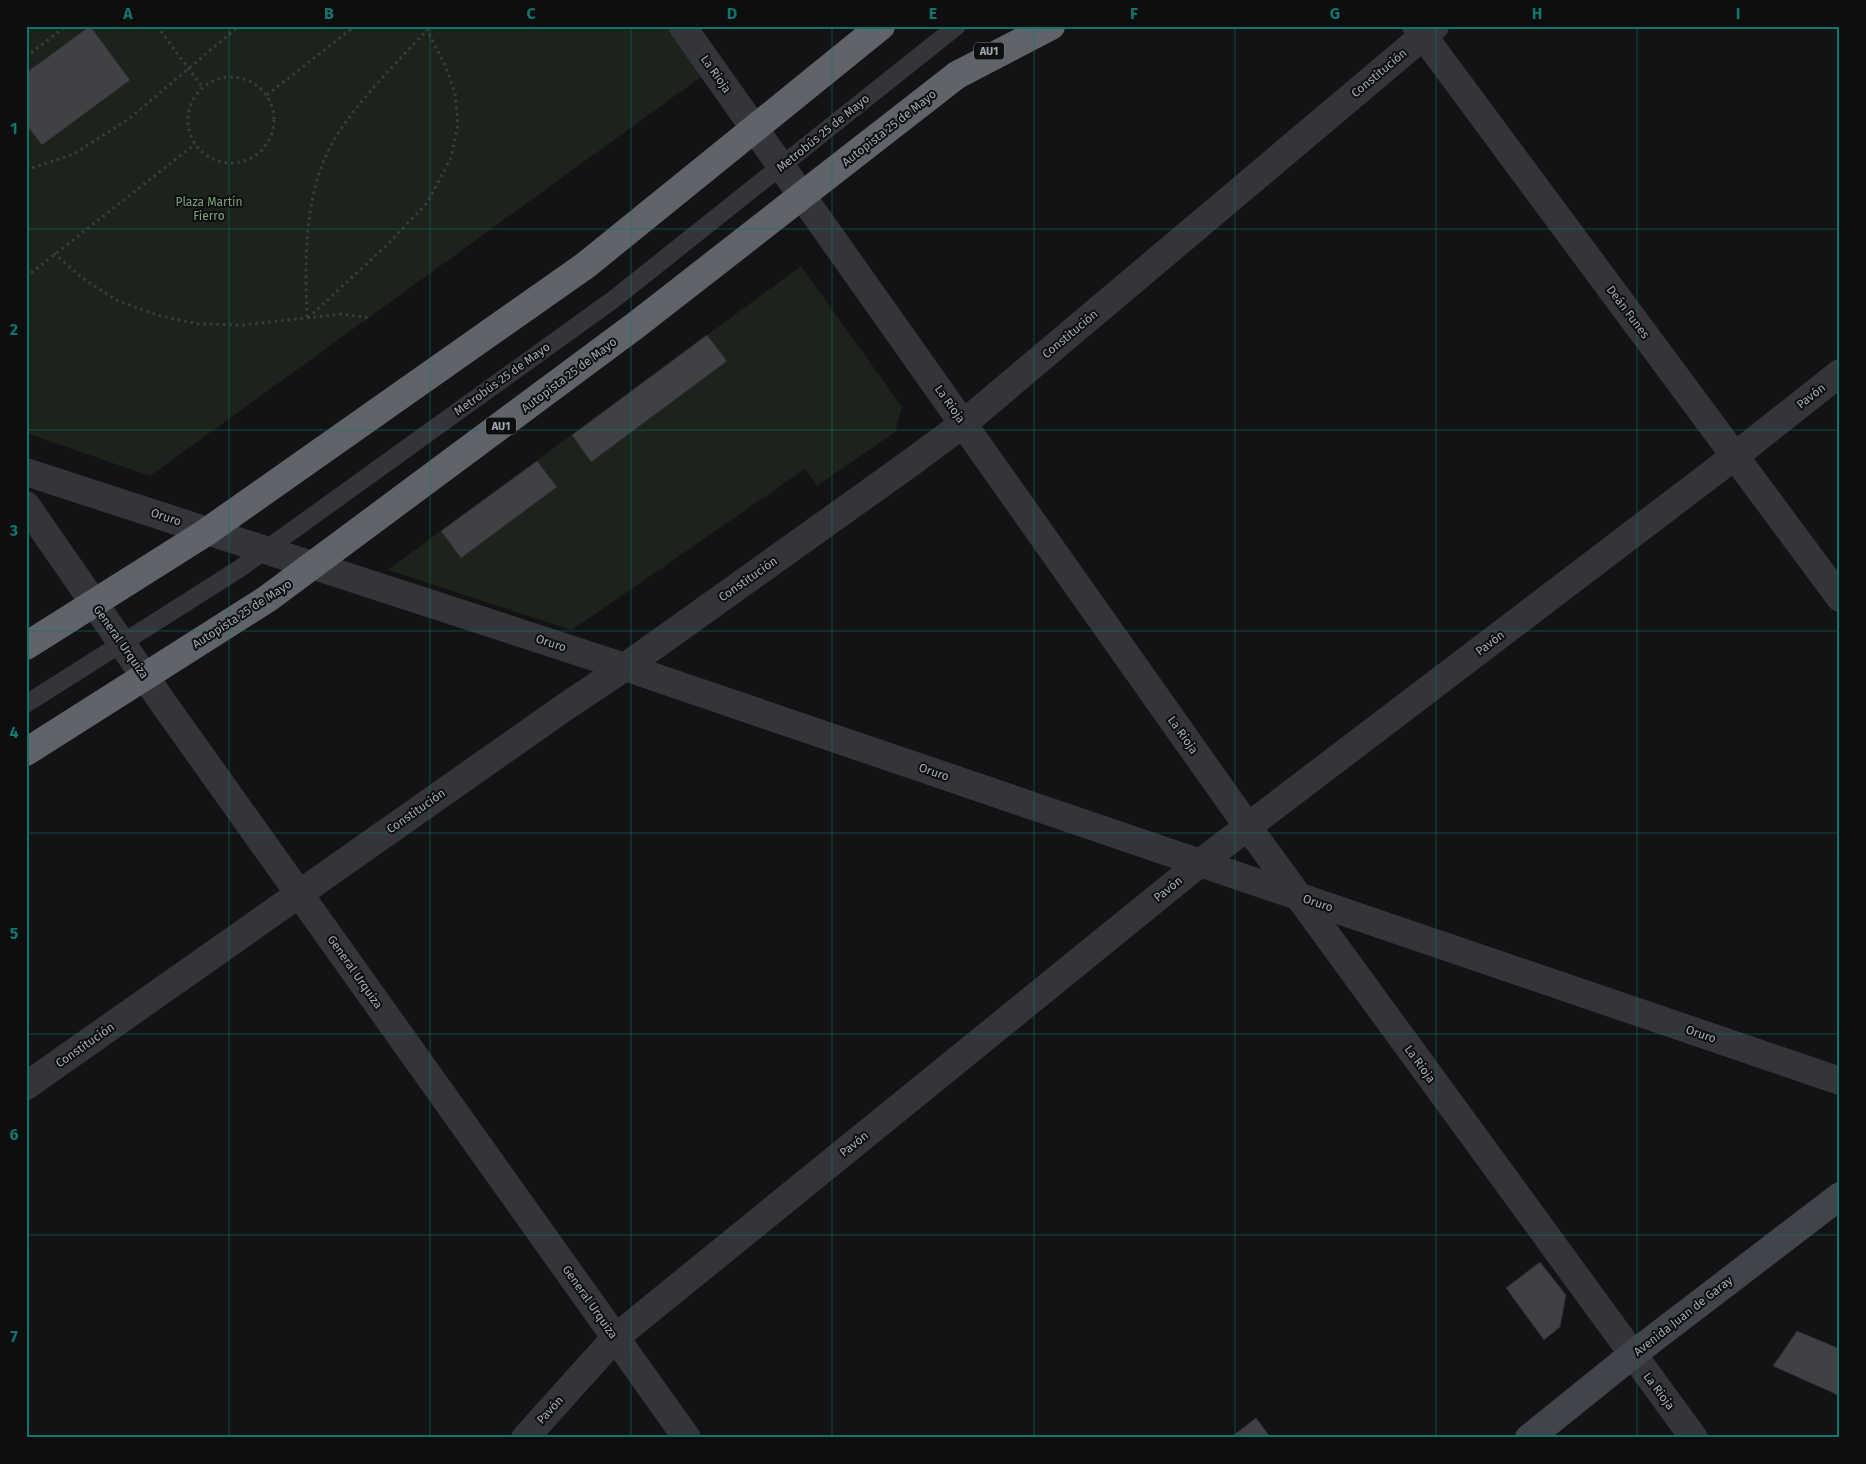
<svg xmlns="http://www.w3.org/2000/svg" width="1866" height="1464" viewBox="0 0 1866 1464" font-family="'Fira Sans',sans-serif">
<rect width="100%" height="100%" fill="#131315"/>
<g fill="#1b231b">
<path d="M 26,26 L 665,26 L 701,77 L 150,476 L 26,433 Z"/>
<path d="M 801,266 L 902,407 L 895,432 L 817,486 L 805,469 L 572,630 L 388,570 Z"/>
</g>
<g fill="#3f4145" stroke="#2d2d31">
<path d="M 90,26 L 130,80 L 42,145 L 26,124 L 26,73 Z"/>
<path d="M 707,335 L 727,361 L 591,462 L 572,435 Z"/>
<path d="M 537,461 L 557,487 L 461,558 L 441,531 Z"/>
<path d="M 1540,1262 L 1566,1295 L 1560,1327 L 1544,1340 L 1506,1288 Z"/>
<path d="M 1797,1331 L 1840,1349 L 1840,1396 L 1773,1366 Z"/>
<path d="M 1256,1418 L 1271,1438 L 1230,1438 Z"/>
</g>
<g fill="none" stroke-linecap="round" stroke-linejoin="round">
<g stroke="#393c41" stroke-width="3" stroke-dasharray="2.5 4" stroke-linecap="butt">
<path d="M 157,26 L 203,88"/>
<path d="M 26,57 L 66,26"/>
<circle cx="231" cy="120" r="43"/>
<path d="M 267,95 L 355,26"/>
<path d="M 26,170 L 74,154 L 130,118 L 239,26"/>
<path d="M 54,253 L 81,277 L 116,300 L 157,315 L 198,324 L 243,325 L 342,314 L 370,318"/>
<path d="M 26,277 L 195,144"/>
<path d="M 307,317 C 305,265 304,210 324,160 C 343,114 394,66 428,29"/>
<path d="M 308,318 L 387,245 L 427,203 L 451,158 L 458,124 L 455,93 L 445,65 L 425,26"/>
</g>
<g stroke="#34353a" stroke-width="28">
<path d="M 682,26 L 1248,827 L 1694,1438"/>
<path d="M 1416,26 L 1840,598"/>
<path d="M 26,472 L 625,667 L 1840,1081"/>
<path d="M 26,505 L 166,707 L 687,1438"/>
<path d="M 26,1086 L 565,707 L 625,667 L 909,464 L 963,424 L 1435,26"/>
</g>
<path stroke="#34353a" stroke-width="28" d="M 525,1438 L 615,1338 L 1200,863 L 1735,456 L 1840,373"/>
<path stroke="#41444a" stroke-width="28" d="M 1529,1438 L 1632,1355 L 1840,1196"/>
<path stroke="#5f646b" stroke-width="28" d="M 957,75 L 1051,26"/>
<path stroke="#34353a" stroke-width="18" d="M 26,704 L 239,569 L 614,299 L 957,26"/>
<g stroke="#5f646b" stroke-width="28">
<path d="M 26,646 L 205,533 L 586,265 L 881,26"/>
<path d="M 26,752 L 267,599 L 636,325 L 957,75"/>
</g>
</g>
<path fill="none" stroke="#0f766e" stroke-width="1" stroke-opacity="0.55" d="M 229,26 L 229,1438M 430,26 L 430,1438M 631,26 L 631,1438M 832,26 L 832,1438M 1034,26 L 1034,1438M 1235,26 L 1235,1438M 1436,26 L 1436,1438M 1637,26 L 1637,1438M 26,229 L 1840,229M 26,430 L 1840,430M 26,631 L 1840,631M 26,833 L 1840,833M 26,1034 L 1840,1034M 26,1235 L 1840,1235"/>
<g text-anchor="middle" dominant-baseline="central" stroke-width="4" stroke-linejoin="round" paint-order="stroke">
<g fill="#0e0e10" stroke="#767c84" stroke-width="1">
<rect x="974" y="42.5" width="30" height="17" rx="4"/>
<rect x="486" y="417.5" width="30" height="17" rx="4"/>
</g>
<g font-size="11" font-weight="bold" fill="#a3abb6">
<text x="989" y="51">AU1</text>
<text x="501" y="426">AU1</text>
</g>
<g font-size="12" fill="#a3abb6" stroke="#0e0e10">
<text transform="translate(1379 73) rotate(-40)">Constitución</text>
<text transform="translate(716 74) rotate(55)">La Rioja</text>
<text transform="translate(889 128) rotate(-38)">Autopista 25 de Mayo</text>
<text transform="translate(823 133) rotate(-39)">Metrobús 25 de Mayo</text>
<text transform="translate(1628 312) rotate(53)">Deán Funes</text>
<text transform="translate(1070 334) rotate(-40)">Constitución</text>
<text transform="translate(569 375) rotate(-37)">Autopista 25 de Mayo</text>
<text transform="translate(502 379) rotate(-36)">Metrobús 25 de Mayo</text>
<text transform="translate(1811 396) rotate(-38)">Pavón</text>
<text transform="translate(950 404) rotate(55)">La Rioja</text>
<text transform="translate(166 517) rotate(18)">Oruro</text>
<text transform="translate(748 579) rotate(-35)">Constitución</text>
<text transform="translate(242 614) rotate(-33)">Autopista 25 de Mayo</text>
<text transform="translate(121 642) rotate(55)">General Urquiza</text>
<text transform="translate(551 643) rotate(18)">Oruro</text>
<text transform="translate(1490 643) rotate(-37)">Pavón</text>
<text transform="translate(1183 735) rotate(55)">La Rioja</text>
<text transform="translate(934 772) rotate(19)">Oruro</text>
<text transform="translate(416 811) rotate(-35)">Constitución</text>
<text transform="translate(1168 889) rotate(-39)">Pavón</text>
<text transform="translate(1318 903) rotate(19)">Oruro</text>
<text transform="translate(355 972) rotate(55)">General Urquiza</text>
<text transform="translate(1701 1034) rotate(19)">Oruro</text>
<text transform="translate(85 1045) rotate(-35)">Constitución</text>
<text transform="translate(1420 1064) rotate(54)">La Rioja</text>
<text transform="translate(854 1144) rotate(-39)">Pavón</text>
<text transform="translate(590 1302) rotate(55)">General Urquiza</text>
<text transform="translate(1683 1316) rotate(-38)">Avenida Juan de Garay</text>
<text transform="translate(1659 1391) rotate(53)">La Rioja</text>
<text transform="translate(550 1410) rotate(-48)">Pavón</text>
</g>
<g font-size="12" fill="#7ba279" stroke="#0e0e10">
<text x="209" y="202">Plaza Martín<tspan x="209" dy="14">Fierro</tspan></text>
</g>
</g>
<rect width="1866" height="1464" fill="none" stroke="#0e0e10" stroke-width="55"/>
<rect x="28" y="28" width="1810" height="1408" fill="none" stroke="#0f766e" stroke-width="2"/>
<g font-size="16" text-anchor="middle" font-weight="bold" fill="#0f766e">
<text x="128" y="19">A</text>
<text x="329" y="19">B</text>
<text x="531" y="19">C</text>
<text x="732" y="19">D</text>
<text x="933" y="19">E</text>
<text x="1134" y="19">F</text>
<text x="1335" y="19">G</text>
<text x="1537" y="19">H</text>
<text x="1738" y="19">I</text>
<text x="14" y="134">1</text>
<text x="14" y="335">2</text>
<text x="14" y="536">3</text>
<text x="14" y="738">4</text>
<text x="14" y="939">5</text>
<text x="14" y="1140">6</text>
<text x="14" y="1342">7</text>
</g>
</svg>
